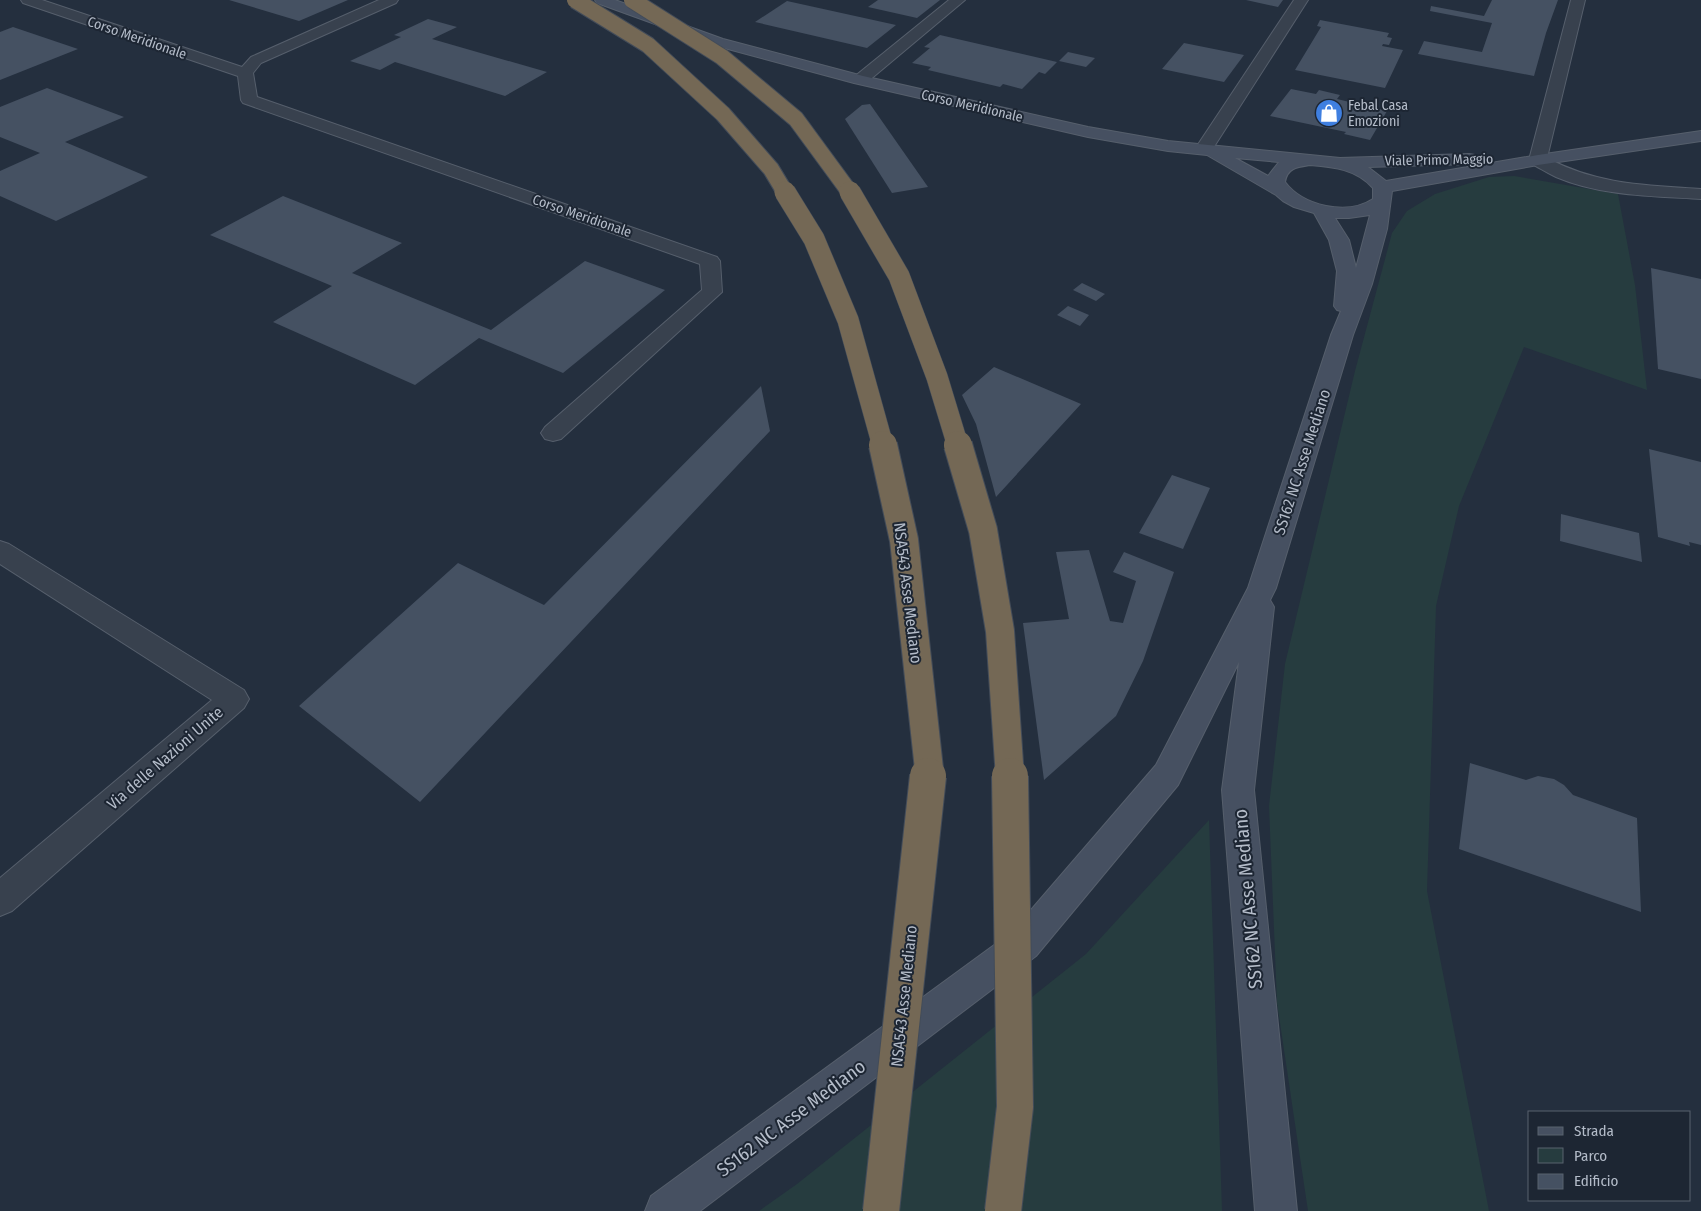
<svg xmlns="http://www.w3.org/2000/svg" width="1701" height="1211" viewBox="0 0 1701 1211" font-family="'Fira Sans Condensed',sans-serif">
<rect width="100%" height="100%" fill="#242f3e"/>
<g fill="#263c3f">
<path d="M 1514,176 L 1618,194 L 1635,285 L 1647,390 L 1524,347 L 1459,506 L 1436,606 L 1427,891 L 1489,1211 L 1308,1211 L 1277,1003 L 1269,806 L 1285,664 L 1355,371 L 1392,233 L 1407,211 L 1435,194 L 1489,177 Z"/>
<path d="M 1209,820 L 1222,1211 L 759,1211 L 797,1184 L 1086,954 Z"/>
</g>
<g fill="#455162">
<path d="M 229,0 L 348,0 L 299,21 Z"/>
<path d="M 878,0 L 940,0 L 917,18 L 868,7 Z"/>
<path d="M 1246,0 L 1283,0 L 1278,7 Z"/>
<path d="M 1492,0 L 1558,0 L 1546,33 L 1534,76 L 1418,54 L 1424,41 L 1482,52 L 1492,23 L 1430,11 L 1431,6 L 1484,16 Z"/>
<path d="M 787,1 L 896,25 L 867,48 L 755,22 Z"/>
<path d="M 428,19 L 457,27 L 432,39 L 547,72 L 505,96 L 395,62 L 380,70 L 350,61 L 401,37 L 394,35 Z"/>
<path d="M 1320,20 L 1389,33 L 1387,37 L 1392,38 L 1389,45 L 1383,44 L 1382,46 L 1403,50 L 1385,88 L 1295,70 L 1321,27 L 1317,26 Z"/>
<path d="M 13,27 L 78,49 L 0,80 L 0,32 Z"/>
<path d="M 940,35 L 1057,62 L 1045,74 L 1039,72 L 1022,89 L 1003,84 L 1000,87 L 928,70 L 931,67 L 912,63 L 930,48 L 924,47 Z"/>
<path d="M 1184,43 L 1244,55 L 1224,82 L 1162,69 Z"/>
<path d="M 1068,52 L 1095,58 L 1086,67 L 1059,61 Z"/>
<path d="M 47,88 L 124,117 L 65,142 L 148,177 L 56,221 L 0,196 L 0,171 L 40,153 L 0,137 L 0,107 Z"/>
<path d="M 1291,89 L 1316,94 L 1319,90 L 1340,95 L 1337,99 L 1387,111 L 1370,140 L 1344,134 L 1346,132 L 1270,116 Z"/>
<path d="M 870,104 L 928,187 L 892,193 L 845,119 L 862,105 Z"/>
<path d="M 283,196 L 402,243 L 352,273 L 491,330 L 585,261 L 665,290 L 563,373 L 479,338 L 415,385 L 273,322 L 332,286 L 210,235 Z"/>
<path d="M 1651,268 L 1701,279 L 1701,379 L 1658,369 Z"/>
<path d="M 1082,283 L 1105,294 L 1096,301 L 1073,290 Z"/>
<path d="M 1068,306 L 1089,315 L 1080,326 L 1057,315 Z"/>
<path d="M 994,367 L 1081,404 L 996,497 L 976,424 L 962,395 Z"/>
<path d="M 761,386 L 770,431 L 420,802 L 299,706 L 458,563 L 544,605 Z"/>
<path d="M 1649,449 L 1701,462 L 1701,545 L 1689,542 L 1690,546 L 1658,537 Z"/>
<path d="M 1172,475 L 1210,488 L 1183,549 L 1139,533 Z"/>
<path d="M 1561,514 L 1639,533 L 1642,562 L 1560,541 Z"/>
<path d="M 1089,550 L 1110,621 L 1123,623 L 1136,581 L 1113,572 L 1124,552 L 1174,572 L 1143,661 L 1116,716 L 1044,780 L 1023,623 L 1069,619 L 1056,552 Z"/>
<path d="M 1470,763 L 1526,780 L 1538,776 L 1554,779 L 1564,785 L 1573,795 L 1637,818 L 1641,912 L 1459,849 Z"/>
</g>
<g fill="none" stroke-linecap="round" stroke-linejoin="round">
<g stroke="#565f6c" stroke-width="2">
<g id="street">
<path d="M 21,0 L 42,0 L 242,67 L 251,57 L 379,0 L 398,0 L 396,3 L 261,63 L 253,73 L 257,97 L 717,257 L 720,261 L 722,292 L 561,439 L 553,441 L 545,439 L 541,433 L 545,427 L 702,290 L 700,264 L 243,103 L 241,100 L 238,76 L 23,3 Z"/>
<path d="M 949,0 L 965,0 L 866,83 L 854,83 L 852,80 L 854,77 Z"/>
<path d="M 1294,0 L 1308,0 L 1210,153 L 1204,154 L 1198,153 L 1195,149 Z"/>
<path d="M 1571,0 L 1585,0 L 1547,158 C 1598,185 1645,185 1701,189 L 1701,199 C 1653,196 1600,196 1556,177 C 1547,173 1540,168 1532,164 L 1529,160 Z"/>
<path d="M 0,541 L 9,544 L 244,690 L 249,699 L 244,708 L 12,911 L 0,916 L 0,878 L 212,700 L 0,564 Z"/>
</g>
</g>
<g stroke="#565f6c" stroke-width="2">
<path id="secondary" d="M 595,0 L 615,0 L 723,39 L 863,76 L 1088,127 L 1168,141 L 1340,158 L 1469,154 L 1475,155 L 1478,159 L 1475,163 L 1469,164 L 1368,167 L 1386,181 L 1538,155 L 1701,131 L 1701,141 L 1538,165 L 1392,191 L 1387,229 L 1372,284 L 1353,335 L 1276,588 L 1270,600 L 1274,607 L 1254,790 L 1297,1211 L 1255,1211 L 1222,790 L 1239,662 L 1178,785 L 1036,956 L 700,1211 L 645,1211 L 651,1196 L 1012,932 L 1156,765 L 1248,588 L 1331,335 L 1341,311 L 1337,310 L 1334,306 L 1337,271 L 1329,240 L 1314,213 L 1294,207 L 1283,201 L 1276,195 L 1207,155 L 1168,151 L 1088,137 L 854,83 L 713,45 L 597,3 ZM 1235,158 L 1279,162 L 1268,176 ZM 1310,165 C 1334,167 1356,169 1373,188 L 1373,199 C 1347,216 1303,206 1285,182 C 1287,168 1297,167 1310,165 ZM 1370,215 L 1356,268 L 1349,240 L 1335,218 L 1349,218 Z"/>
</g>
<use href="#street" fill="#38414e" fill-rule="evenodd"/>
<use href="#secondary" fill="#465061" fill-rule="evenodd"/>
<g stroke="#434c59" stroke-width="18" stroke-linecap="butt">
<g id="highway-bridge-far3">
<path d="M 575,0 L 648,45 L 723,114 L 771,169 L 786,194"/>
<path d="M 632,0 L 722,57 L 796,119 L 851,194"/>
</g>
</g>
<g stroke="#434c59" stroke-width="22" stroke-linecap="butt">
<g id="highway-bridge-far2">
<path d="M 785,192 L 814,239 L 848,320 L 883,446"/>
<path d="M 850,192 L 899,276 L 937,377 L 958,446"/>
</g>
</g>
<g stroke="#434c59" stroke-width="30" stroke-linecap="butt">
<g id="highway-bridge-far1">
<path d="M 883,445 L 904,540 L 929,769 L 928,778"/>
<path d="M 958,445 L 983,530 L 1000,631 L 1010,778"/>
</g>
</g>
<g stroke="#434c59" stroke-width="38" stroke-linecap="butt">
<g id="highway-bridge">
<path d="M 881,1211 L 928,776"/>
<path d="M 1003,1211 L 1015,1107 L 1010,776"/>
</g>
</g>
<use href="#highway-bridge-far3" stroke="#746855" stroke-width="16"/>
<use href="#highway-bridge-far2" stroke="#746855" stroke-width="21"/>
<use href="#highway-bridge-far1" stroke="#746855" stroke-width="28"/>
<use href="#highway-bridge" stroke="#746855" stroke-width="36"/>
</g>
<defs>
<g id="shop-disc" transform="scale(1.4375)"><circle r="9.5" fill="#3f7fe0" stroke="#1d2633"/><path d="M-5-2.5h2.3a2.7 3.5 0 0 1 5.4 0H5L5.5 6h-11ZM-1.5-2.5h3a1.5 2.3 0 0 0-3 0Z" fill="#fff"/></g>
</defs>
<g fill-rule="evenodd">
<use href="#shop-disc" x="1329" y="113"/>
</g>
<g text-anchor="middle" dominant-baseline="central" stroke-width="4" stroke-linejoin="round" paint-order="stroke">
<g font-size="14" fill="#b4bcc9" stroke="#1d2633">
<text transform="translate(137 38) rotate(19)">Corso Meridionale</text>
<text transform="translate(972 106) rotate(13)">Corso Meridionale</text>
<text transform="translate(1439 160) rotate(-1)">Viale Primo Maggio</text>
<text transform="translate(582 216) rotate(19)">Corso Meridionale</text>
</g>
<g font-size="14" fill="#b4bcc9" stroke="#1d2633" text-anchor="start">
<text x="1348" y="105">Febal Casa<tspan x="1348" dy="16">Emozioni</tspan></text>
</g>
<g font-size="16" fill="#b4bcc9" stroke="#1d2633">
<text transform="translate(1302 462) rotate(-72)">SS162 NC Asse Mediano</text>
<text transform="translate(908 593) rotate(83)">NSA543 Asse Mediano</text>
<text transform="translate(165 758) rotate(-41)">Via delle Nazioni Unite</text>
<text transform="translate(904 996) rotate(-84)">NSA543 Asse Mediano</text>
</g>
<g font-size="19" fill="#b4bcc9" stroke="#1d2633">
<text transform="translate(1248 899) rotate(-95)">SS162 NC Asse Mediano</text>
<text transform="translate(791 1118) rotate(-37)">SS162 NC Asse Mediano</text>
</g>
</g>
<rect x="1528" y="1111" width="162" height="90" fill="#1d2633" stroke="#59626f"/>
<rect x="1538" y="1127" width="25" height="8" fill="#465061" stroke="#59626f"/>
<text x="1574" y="1136" font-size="15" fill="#b4bcc9">Strada</text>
<rect x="1538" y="1148" width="25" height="15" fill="#263c3f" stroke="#59626f"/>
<text x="1574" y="1161" font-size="15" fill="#b4bcc9">Parco</text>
<rect x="1538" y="1174" width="25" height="15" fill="#455162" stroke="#59626f"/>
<text x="1574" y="1186" font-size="15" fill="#b4bcc9">Edificio</text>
</svg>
